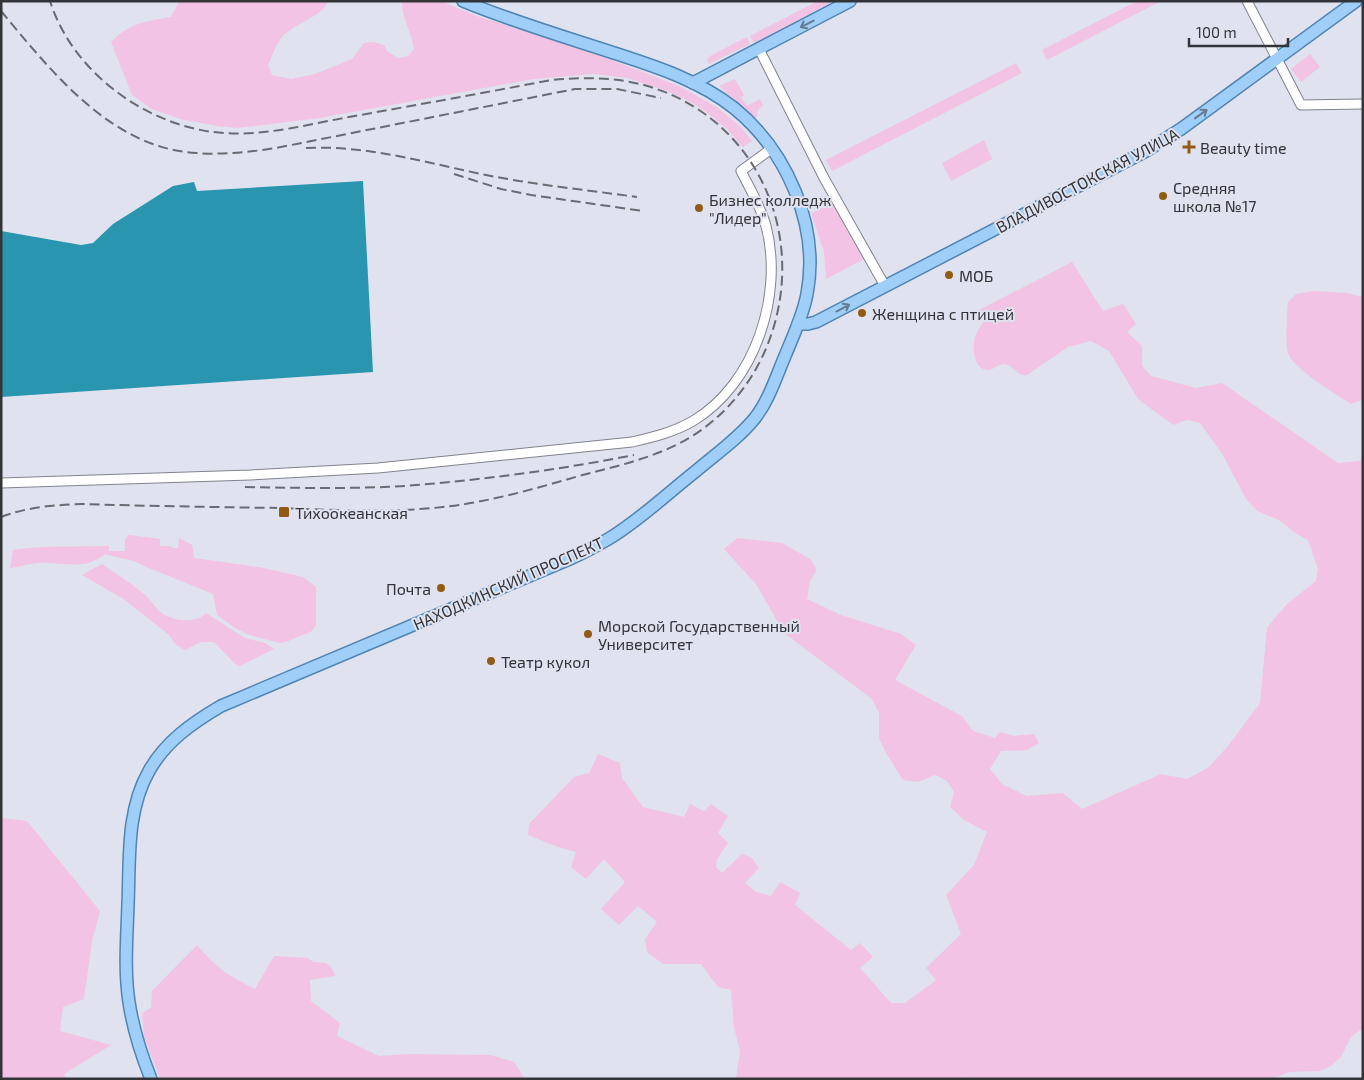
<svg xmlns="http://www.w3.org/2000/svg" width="1364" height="1080" viewBox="0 0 1364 1080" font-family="'Exo 2',sans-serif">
<rect width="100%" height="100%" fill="#e0e2ef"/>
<g fill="#f2c3e4">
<path d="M 179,1 L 329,1 C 319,19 296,22 282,37 C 276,44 272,57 268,65 L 272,75 L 291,79 L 315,74 L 352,59 L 364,43 L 374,42 L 384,45 L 387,51 L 398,58 L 408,56 L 414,49 C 412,32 401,18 402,1 L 441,1 L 477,16 L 592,53 L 651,75 L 683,88 L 718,108 L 741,127 L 752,141 L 743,147 L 727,129 L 705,111 L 689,101 L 662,89 L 627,78 L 593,74 L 534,79 L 320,118 L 237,128 L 217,126 L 180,119 L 152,109 L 132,95 L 111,42 C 129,23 147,21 171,17 Z"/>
<path d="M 818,1 L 834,1 L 754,43 L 750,36 Z"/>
<path d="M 1137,1 L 1161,1 L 1047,60 L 1042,50 Z"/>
<path d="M 747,37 L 750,44 L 709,64 L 707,60 L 710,56 Z"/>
<path d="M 1310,54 L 1320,67 L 1301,82 L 1291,69 Z"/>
<path d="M 1016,63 L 1022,73 L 832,171 L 826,160 Z"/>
<path d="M 735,79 L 744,95 L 741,97 L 747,106 L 760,99 L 763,106 L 759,108 L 759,110 L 756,112 L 758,115 L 755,118 L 719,86 Z"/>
<path d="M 984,140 L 992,159 L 951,181 L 942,163 Z"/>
<path d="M 834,203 L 866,258 L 826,279 L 824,252 L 811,213 Z"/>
<path d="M 1072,262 L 1103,311 L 1123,304 L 1136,324 L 1127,332 L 1142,346 L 1142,366 L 1151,376 L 1196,388 L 1222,383 L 1338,463 L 1359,461 L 1363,457 L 1363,1028 L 1351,1037 L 1341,1057 L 1331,1066 L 1320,1071 L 1290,1072 L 1271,1079 L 967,1079 L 966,1077 L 954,1079 L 736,1079 L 740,1051 L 734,1028 L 731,990 L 718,987 L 701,964 L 663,964 L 647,952 L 645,939 L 657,922 L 638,906 L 619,925 L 601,909 L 625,882 L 604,859 L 586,879 L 571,867 L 576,852 L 555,846 L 528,835 L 529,824 L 574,777 L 589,773 L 598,754 L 620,763 L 622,778 L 643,807 L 684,817 L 690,804 L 704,811 L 711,804 L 728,816 L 718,833 L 728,843 L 717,859 L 716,867 L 722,873 L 742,854 L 752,858 L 759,868 L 745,883 L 756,892 L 771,896 L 780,882 L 800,893 L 795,905 L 851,950 L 860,943 L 873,957 L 860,968 L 891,1003 L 905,1003 L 936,980 L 926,968 L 961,934 L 946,895 L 974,865 L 987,832 L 964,820 L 950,807 L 954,792 L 947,781 L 935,775 L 918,782 L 903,780 L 886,753 L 879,738 L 879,713 L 872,699 L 784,633 L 756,584 L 724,549 L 737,538 L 782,543 L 810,559 L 816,568 L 816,572 L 810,581 L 807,599 L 841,615 L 901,634 L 916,645 L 895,680 L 962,716 L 973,731 L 995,738 L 1000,732 L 1014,736 L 1034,734 L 1039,743 L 1027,750 L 1001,751 L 990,769 L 1002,784 L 1027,796 L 1063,793 L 1082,809 L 1161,774 L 1187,779 L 1208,768 L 1228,746 L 1260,703 L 1267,628 L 1286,605 L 1316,581 L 1318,569 L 1308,540 L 1295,533 L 1279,520 L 1257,511 L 1246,499 L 1223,455 L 1200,423 L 1187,420 L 1173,425 L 1138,399 L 1109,351 L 1091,341 L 1068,347 L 1027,375 C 1017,377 1014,365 1004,364 C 997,364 993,371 986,370 C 973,367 972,347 975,337 C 977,330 983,323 987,316 L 979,310 Z"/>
<path d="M 1313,291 L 1347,293 L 1363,297 L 1363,400 L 1351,404 C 1336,394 1293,369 1288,353 C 1285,343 1287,313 1288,302 L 1296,294 Z"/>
<path d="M 129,535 L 160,539 L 160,546 L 171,546 L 172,548 L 178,548 L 179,538 L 192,545 L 194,558 L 264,568 L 303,577 L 316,587 L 316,625 L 312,631 L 286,642 L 280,643 L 249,635 L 235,628 L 217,615 L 213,594 L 144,566 C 132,558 119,559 105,554 C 83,572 63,561 37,563 C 28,564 19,567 10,568 L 13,550 C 45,545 77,547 109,546 L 109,551 L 125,551 L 125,539 Z"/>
<path d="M 102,564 C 116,574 131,583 144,594 C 151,600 155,608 163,614 C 174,621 197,624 206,613 L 245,638 L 265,643 L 274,649 L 240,666 L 235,664 L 214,642 L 201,642 L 185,650 L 176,645 L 169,635 L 125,600 L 82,575 Z"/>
<path d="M 1,818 L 27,821 L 100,911 L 92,941 L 84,999 L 63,1007 L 60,1031 L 111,1045 L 64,1074 L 66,1079 L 1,1079 Z"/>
<path d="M 197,945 C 216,968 229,976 255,989 L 274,956 L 308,958 L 313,962 L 326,963 L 332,968 L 335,976 L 310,980 L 311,1001 L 340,1023 L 337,1036 L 379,1056 L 409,1054 L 490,1055 L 514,1062 L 525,1079 L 160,1079 L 144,1036 L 142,1013 L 151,1008 L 152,991 Z"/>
</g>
<path fill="#2a95ae" d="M 363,181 L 373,372 L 1,397 L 1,231 L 81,245 L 93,243 L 113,224 L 173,186 L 194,182 L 197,191 Z"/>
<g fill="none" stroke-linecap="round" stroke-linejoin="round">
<g stroke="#80838e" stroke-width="11">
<g id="minor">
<path d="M 1247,1 L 1301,105 L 1363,104"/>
<path d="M 759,49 L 824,178 L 885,286"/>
<path d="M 1,483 L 250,475 L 378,468 L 632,442 C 654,437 674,432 693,421 C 755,384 784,295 766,226 C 761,207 750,189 741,171 L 771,149"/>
</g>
</g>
<g stroke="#5084b3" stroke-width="14">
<g id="major">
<path d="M 693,83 L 850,1"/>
<path d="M 798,324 L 808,324 L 816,322 L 1146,151 L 1181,129 L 1356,1"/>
<path d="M 151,1079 C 141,1054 133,1029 129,1002 C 124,970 127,937 128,904 C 130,860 126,811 149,771 C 165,742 192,723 221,706 L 572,558 C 585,552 598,545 610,538 C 641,519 668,493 696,471 C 716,454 738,439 755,418 C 769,400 776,377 785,356 C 793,336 803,316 807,294 C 820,226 787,151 734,108 C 699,80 654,66 611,52 C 562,36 511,21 463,1"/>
</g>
</g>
<use href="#minor" stroke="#fff" stroke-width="9"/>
<use href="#major" stroke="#9fcff9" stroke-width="11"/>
<g stroke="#696a72" stroke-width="2" stroke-dasharray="10 5" stroke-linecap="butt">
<path d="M 1,11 C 52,72 111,148 196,153 C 223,155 250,152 276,148 L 575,89 L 617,89 L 661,98"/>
<path d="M 306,148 C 368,145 427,163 486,175 C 536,185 587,190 637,197"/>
<path d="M 454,174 L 501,189 L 531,195 L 643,211"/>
<path d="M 245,487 C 299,488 352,489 405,486 C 481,480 558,470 634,455"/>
<path d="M 1,517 C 27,507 54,505 81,504 C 147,506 213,507 279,508 C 334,510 389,513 443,507 C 489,502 534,489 579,476 C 617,466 655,458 689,438 C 726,416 754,381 769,341 C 809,234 756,116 644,85 C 613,77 582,77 551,80 C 484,93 416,105 349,117 C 305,125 258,138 213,132 C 143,123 72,71 50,1"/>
</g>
</g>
<defs><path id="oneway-shaft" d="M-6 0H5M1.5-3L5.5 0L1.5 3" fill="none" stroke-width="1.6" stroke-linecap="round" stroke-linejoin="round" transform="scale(1.25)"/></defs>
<g stroke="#647a8f">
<use href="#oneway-shaft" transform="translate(807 24) rotate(153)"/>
<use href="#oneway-shaft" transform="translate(1201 114) rotate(-36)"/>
<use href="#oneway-shaft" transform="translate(843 308) rotate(-28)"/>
</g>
<g fill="#925b13" stroke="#e0e2ef" stroke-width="2">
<path d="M1186.5 139.5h5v5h5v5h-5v5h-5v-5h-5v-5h5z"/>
<circle cx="1163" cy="196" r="5"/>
<circle cx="699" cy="208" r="5"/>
<circle cx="949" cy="275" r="5"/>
<circle cx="862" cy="313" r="5"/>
<rect x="278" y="506" width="12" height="12" rx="2.5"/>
<circle cx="441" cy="588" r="5"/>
<circle cx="588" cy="634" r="5"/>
<circle cx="491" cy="661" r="5"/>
</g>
<g text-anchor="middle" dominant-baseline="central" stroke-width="4" stroke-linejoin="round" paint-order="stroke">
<g font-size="16" fill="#333439" stroke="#e0e2ef" text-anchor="start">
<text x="1200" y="147">Beauty time</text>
<text x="1173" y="187">Средняя<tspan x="1173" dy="18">школа №17</tspan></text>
<text x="709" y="199">Бизнес колледж<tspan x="709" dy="18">"Лидер"</tspan></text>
<text x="959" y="275">МОБ</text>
<text x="872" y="313">Женщина с птицей</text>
<text x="295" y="512">Тихоокеанская</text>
<text x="431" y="588" text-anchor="end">Почта</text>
<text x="598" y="625">Морской Государственный<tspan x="598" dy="18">Университет</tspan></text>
<text x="501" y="661">Театр кукол</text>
</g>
<g font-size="16" fill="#333439" stroke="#e0e2ef">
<text transform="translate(1087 180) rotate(-28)">ВЛАДИВОСТОКСКАЯ УЛИЦА</text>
<text transform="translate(508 583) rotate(-24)">НАХОДКИНСКИЙ ПРОСПЕКТ</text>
</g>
</g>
<rect width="1364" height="1080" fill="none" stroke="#333439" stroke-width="5"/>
<path d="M1189 38v8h99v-8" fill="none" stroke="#333439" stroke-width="2.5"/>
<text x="1196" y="38" font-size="15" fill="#333439" stroke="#e0e2ef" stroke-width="4" paint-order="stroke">100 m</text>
</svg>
